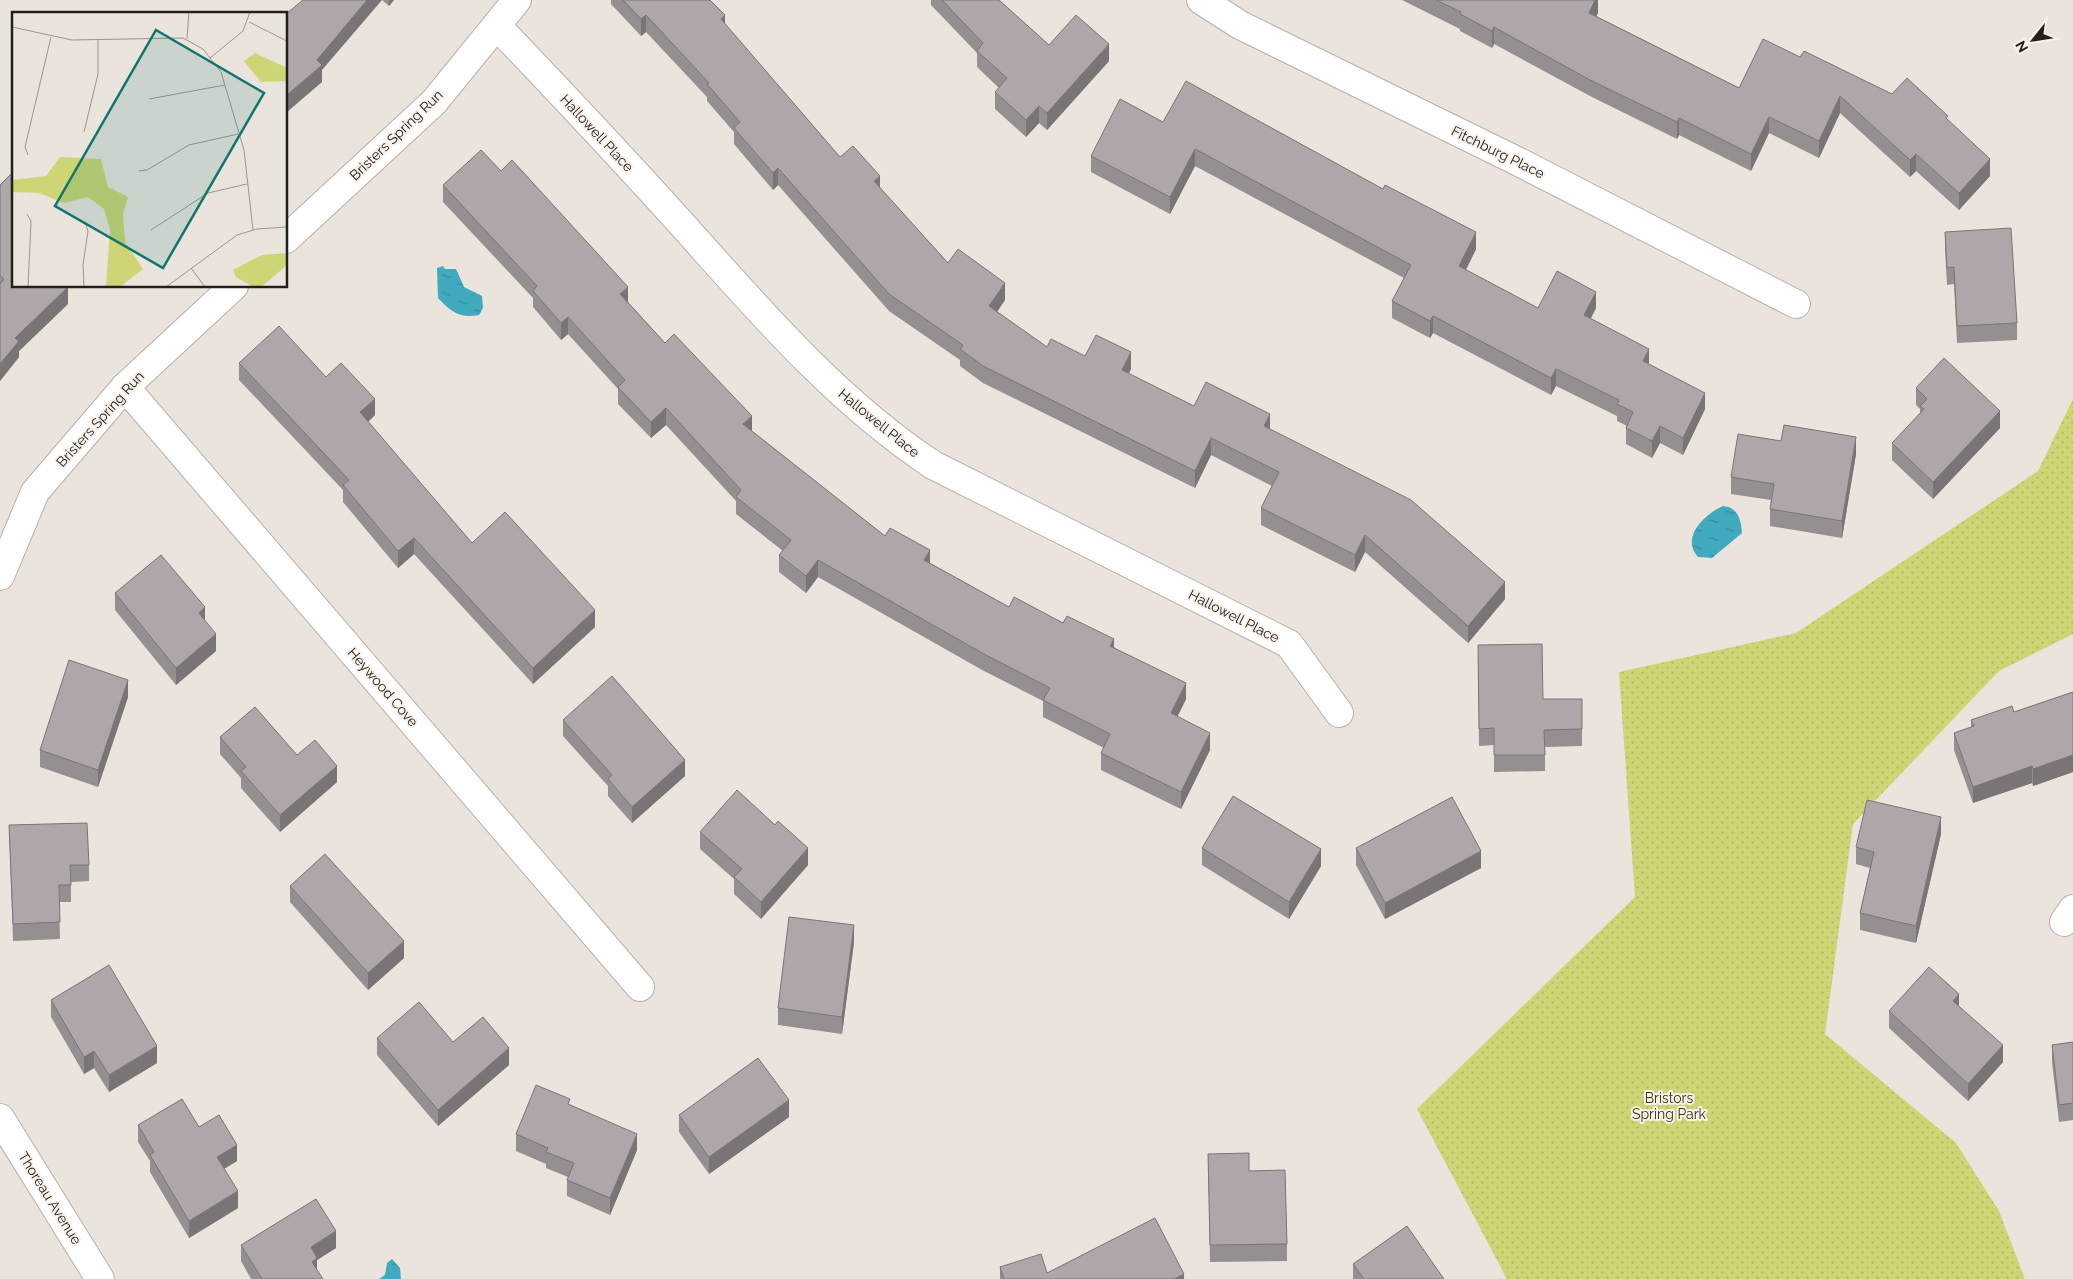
<svg xmlns="http://www.w3.org/2000/svg" width="2073" height="1279" viewBox="0 0 2073 1279" font-family="Raleway,sans-serif">
<defs>
<pattern id="park-dots" width="8" height="8" patternUnits="userSpaceOnUse" patternTransform="scale(1.25)"><rect width="8" height="8" fill="#cdd574"/><path d="M2 2h.1M6 6h.1" fill="none" stroke="#b0b764" stroke-width="1.8" stroke-linecap="round"/></pattern>
<pattern id="water-ripples" width="26" height="14" patternUnits="userSpaceOnUse" patternTransform="scale(1.25)"><rect width="26" height="14" fill="#40aabf"/><path d="M2 4q2-2 4 0t4 0M15 11q2-2 4 0t4 0" fill="none" stroke="#358a9b"/></pattern>
</defs>
<rect width="100%" height="100%" fill="#ebe4dd"/>
<path fill="url(#park-dots)" d="M 2073,399 L 2073,634 L 1999,671 L 1853,824 L 1825,1034 L 1956,1143 L 1999,1211 L 2025,1279 L 1507,1279 L 1417,1109 L 1635,897 L 1619,672 L 1796,633 L 2038,471 Z"/>
<g fill="url(#water-ripples)">
<path d="M 443,266 L 445,269 L 456,269 L 464,287 L 482,296 L 483,308 L 479,315 C 460,319 450,311 438,298 L 437,268 Z"/>
<path d="M 1723,506 C 1738,507 1741,520 1742,533 L 1712,558 L 1698,557 C 1680,537 1705,514 1723,506 Z"/>
<path d="M 392,1259 L 400,1268 L 401,1279 L 379,1279 L 385,1275 L 387,1263 Z"/>
</g>
<g fill="none" stroke-linecap="round" stroke-linejoin="round">
<g stroke="#b7b0aa" stroke-width="30">
<g id="street">
<path d="M 1201,0 L 1240,25 L 1517,161 L 1796,304"/>
<path d="M 497,26 C 561,93 625,161 688,231 C 763,315 838,402 933,465 L 1289,644 L 1339,713"/>
<path d="M 286,239 L 434,102 L 517,0"/>
<path d="M 125,387 L 640,987"/>
<path d="M 0,576 L 35,492 L 125,387 L 234,286"/>
<path d="M 2064,922 L 2073,909"/>
<path d="M 0,1118 L 100,1279"/>
</g>
</g>
<use href="#street" stroke="#fff" stroke-width="28"/>
</g>
<g fill="#968f92">
<path d="M 382,0 L 394,0 L 389,6 Z"/>
<path d="M 611,0 L 710,0 L 725,24 L 840,157 L 880,188 L 948,263 L 1005,300 L 997,312 L 1047,347 L 1085,356 L 1131,369 L 1128,374 L 1194,406 L 1270,429 L 1505,599 L 1468,643 L 1365,552 L 1355,572 L 1261,525 L 1261,508 L 1272,486 L 1211,455 L 1195,488 L 983,383 L 960,366 L 960,360 L 889,311 L 778,185 L 773,190 L 734,144 L 734,132 L 707,101 L 707,97 L 646,32 L 641,36 L 611,4 Z"/>
<path d="M 931,0 L 999,0 L 1049,45 L 1109,61 L 1047,130 L 1039,123 L 1026,137 L 995,109 L 995,92 L 999,88 L 977,67 L 977,53 L 931,5 Z"/>
<path d="M 1402,0 L 1598,0 L 1598,13 L 1596,16 L 1739,88 L 1800,57 L 1892,94 L 1948,121 L 1990,176 L 1959,210 L 1916,171 L 1910,177 L 1840,113 L 1819,158 L 1769,133 L 1751,171 L 1679,135 L 1677,139 L 1590,96 L 1494,44 L 1492,48 L 1460,31 L 1460,29 Z"/>
<path d="M 1163,122 L 1476,249 L 1466,270 L 1538,308 L 1596,308 L 1590,319 L 1649,364 L 1705,409 L 1683,455 L 1660,443 L 1652,458 L 1626,444 L 1626,428 L 1627,426 L 1617,421 L 1617,416 L 1556,386 L 1551,395 L 1433,333 L 1430,338 L 1392,318 L 1392,301 L 1404,278 L 1195,166 L 1170,214 L 1091,172 L 1091,156 Z"/>
<path d="M 501,171 L 628,302 L 665,343 L 752,431 L 885,536 L 930,563 L 1009,607 L 1063,623 L 1114,647 L 1186,699 L 1177,717 L 1210,750 L 1181,809 L 1101,770 L 1101,753 L 1104,748 L 1043,717 L 1043,701 L 984,671 L 818,577 L 806,593 L 779,572 L 779,555 L 783,551 L 736,514 L 736,501 L 666,425 L 651,438 L 618,404 L 618,389 L 568,334 L 561,340 L 533,307 L 533,298 L 443,202 L 443,185 Z"/>
<path d="M 0,185 L 14,286 L 68,304 L 19,351 L 19,357 L 0,381 Z"/>
<path d="M 1945,232 L 2017,323 L 2017,340 L 1957,343 L 1954,284 L 1947,285 L 1945,249 Z"/>
<path d="M 239,363 L 326,377 L 375,415 L 368,422 L 472,543 L 595,627 L 533,684 L 414,554 L 398,568 L 343,502 L 343,490 L 239,380 Z"/>
<path d="M 1916,388 L 2000,428 L 1933,499 L 1892,460 L 1892,443 L 1920,414 L 1920,409 L 1916,405 Z"/>
<path d="M 1856,454 L 1842,538 L 1770,526 L 1770,509 L 1771,500 L 1731,494 L 1731,477 Z"/>
<path d="M 115,593 L 205,620 L 216,651 L 176,685 L 115,610 Z"/>
<path d="M 1478,645 L 1543,699 L 1582,699 L 1582,746 L 1545,747 L 1545,771 L 1494,772 L 1494,745 L 1479,746 Z"/>
<path d="M 2073,692 L 2073,772 L 2033,786 L 2032,783 L 1973,803 L 1954,750 L 1954,733 L 1971,727 L 1971,720 L 2014,712 Z"/>
<path d="M 128,697 L 98,787 L 40,767 L 40,750 Z"/>
<path d="M 563,720 L 685,776 L 632,823 L 608,796 L 608,786 L 563,736 Z"/>
<path d="M 220,737 L 297,755 L 337,782 L 280,832 L 241,788 L 241,778 L 220,754 Z"/>
<path d="M 9,825 L 89,865 L 89,881 L 71,882 L 71,902 L 59,902 L 60,939 L 13,941 Z"/>
<path d="M 700,832 L 808,865 L 761,919 L 734,894 L 734,879 L 700,849 Z"/>
<path d="M 1941,834 L 1916,943 L 1860,930 L 1860,913 L 1870,868 L 1856,864 L 1856,847 Z"/>
<path d="M 1202,848 L 1321,866 L 1289,919 L 1202,865 Z"/>
<path d="M 1356,848 L 1481,868 L 1385,919 L 1356,865 Z"/>
<path d="M 290,886 L 404,958 L 368,990 L 290,902 Z"/>
<path d="M 854,942 L 842,1034 L 778,1025 L 778,1008 Z"/>
<path d="M 51,1000 L 157,1063 L 109,1092 L 94,1068 L 84,1074 L 51,1017 Z"/>
<path d="M 1889,1011 L 2003,1062 L 1968,1101 L 1889,1028 Z"/>
<path d="M 377,1038 L 453,1042 L 509,1065 L 438,1126 L 377,1055 Z"/>
<path d="M 2073,1042 L 2073,1120 L 2059,1122 L 2052,1062 L 2052,1045 Z"/>
<path d="M 570,1105 L 637,1150 L 610,1215 L 567,1196 L 567,1180 L 568,1177 L 546,1168 L 546,1164 L 516,1151 L 516,1134 Z"/>
<path d="M 679,1115 L 789,1117 L 709,1174 L 679,1132 Z"/>
<path d="M 138,1125 L 199,1127 L 237,1161 L 224,1169 L 238,1208 L 189,1238 L 150,1172 L 150,1161 L 138,1142 Z"/>
<path d="M 1208,1154 L 1249,1171 L 1287,1244 L 1287,1261 L 1210,1262 Z"/>
<path d="M 241,1245 L 336,1248 L 317,1260 L 317,1270 L 323,1279 L 251,1279 L 241,1261 Z"/>
<path d="M 1353,1264 L 1444,1279 L 1353,1279 Z"/>
<path d="M 1000,1267 L 1047,1273 L 1184,1279 L 1000,1279 Z"/>
</g>
<g fill="#7a7477">
<path d="M 367,0 L 382,0 L 322,70 L 322,82 L 286,113 L 286,96 Z"/>
<path d="M 389,0 L 394,0 L 389,6 Z"/>
<path d="M 1595,0 L 1598,0 L 1598,13 L 1589,30 L 1589,13 Z"/>
<path d="M 646,15 L 646,32 L 641,36 L 641,19 Z"/>
<path d="M 725,15 L 725,32 L 721,19 Z"/>
<path d="M 1494,27 L 1494,44 L 1492,48 L 1492,31 Z"/>
<path d="M 1109,44 L 1109,61 L 1047,130 L 1047,113 Z"/>
<path d="M 1840,96 L 1840,113 L 1819,158 L 1819,141 Z"/>
<path d="M 1039,106 L 1039,123 L 1026,137 L 1026,120 Z"/>
<path d="M 1769,117 L 1769,133 L 1751,171 L 1751,154 Z"/>
<path d="M 1679,118 L 1679,135 L 1677,139 L 1677,122 Z"/>
<path d="M 1195,149 L 1195,166 L 1170,214 L 1170,197 Z"/>
<path d="M 1916,154 L 1916,171 L 1910,177 L 1910,160 Z"/>
<path d="M 1990,159 L 1990,176 L 1959,210 L 1959,193 Z"/>
<path d="M 778,168 L 778,185 L 773,190 L 773,173 Z"/>
<path d="M 880,176 L 880,193 L 874,181 Z"/>
<path d="M 1476,232 L 1476,249 L 1459,283 L 1459,266 Z"/>
<path d="M 1005,283 L 1005,300 L 989,323 L 989,306 Z"/>
<path d="M 68,287 L 68,304 L 19,351 L 19,357 L 0,381 L 0,364 L 15,338 Z"/>
<path d="M 628,287 L 628,304 L 620,294 Z"/>
<path d="M 1596,292 L 1596,308 L 1584,332 L 1584,315 Z"/>
<path d="M 1433,316 L 1433,333 L 1430,338 L 1430,321 Z"/>
<path d="M 568,317 L 568,334 L 561,340 L 561,323 Z"/>
<path d="M 1649,349 L 1649,366 L 1643,361 Z"/>
<path d="M 1131,352 L 1131,369 L 1122,387 L 1122,370 Z"/>
<path d="M 1556,369 L 1556,386 L 1551,395 L 1551,378 Z"/>
<path d="M 1705,393 L 1705,409 L 1683,455 L 1683,438 Z"/>
<path d="M 375,399 L 375,415 L 360,429 L 360,412 Z"/>
<path d="M 666,408 L 666,425 L 651,438 L 651,422 Z"/>
<path d="M 2000,411 L 2000,428 L 1933,499 L 1933,482 Z"/>
<path d="M 1270,414 L 1270,430 L 1264,426 Z"/>
<path d="M 752,416 L 752,433 L 743,424 Z"/>
<path d="M 1660,426 L 1660,443 L 1652,458 L 1652,441 Z"/>
<path d="M 1856,437 L 1856,454 L 1842,538 L 1842,521 Z"/>
<path d="M 1211,438 L 1211,455 L 1195,488 L 1195,471 Z"/>
<path d="M 1365,535 L 1365,552 L 1355,572 L 1355,555 Z"/>
<path d="M 414,538 L 414,554 L 398,568 L 398,551 Z"/>
<path d="M 930,550 L 930,567 L 924,560 Z"/>
<path d="M 818,560 L 818,577 L 806,593 L 806,576 Z"/>
<path d="M 1505,582 L 1505,599 L 1468,643 L 1468,626 Z"/>
<path d="M 205,607 L 205,624 L 199,613 Z"/>
<path d="M 595,610 L 595,627 L 533,684 L 533,668 Z"/>
<path d="M 216,634 L 216,651 L 176,685 L 176,668 Z"/>
<path d="M 1114,639 L 1114,656 L 1110,646 Z"/>
<path d="M 128,680 L 128,697 L 98,787 L 98,770 Z"/>
<path d="M 1186,683 L 1186,699 L 1171,730 L 1171,713 Z"/>
<path d="M 1210,733 L 1210,750 L 1181,809 L 1181,792 Z"/>
<path d="M 2073,755 L 2073,772 L 2033,786 L 2033,769 Z"/>
<path d="M 685,760 L 685,776 L 632,823 L 632,807 Z"/>
<path d="M 337,766 L 337,782 L 280,832 L 280,815 Z"/>
<path d="M 2032,766 L 2032,783 L 1973,803 L 1973,787 Z"/>
<path d="M 1941,817 L 1941,834 L 1916,943 L 1916,926 Z"/>
<path d="M 808,848 L 808,865 L 761,919 L 761,902 Z"/>
<path d="M 1321,849 L 1321,866 L 1289,919 L 1289,902 Z"/>
<path d="M 1481,851 L 1481,868 L 1385,919 L 1385,903 Z"/>
<path d="M 854,925 L 854,942 L 842,1034 L 842,1017 Z"/>
<path d="M 404,941 L 404,958 L 368,990 L 368,973 Z"/>
<path d="M 1959,994 L 1959,1011 L 1953,1001 Z"/>
<path d="M 2003,1045 L 2003,1062 L 1968,1101 L 1968,1084 Z"/>
<path d="M 157,1046 L 157,1063 L 109,1092 L 109,1075 Z"/>
<path d="M 509,1048 L 509,1065 L 438,1126 L 438,1110 Z"/>
<path d="M 94,1051 L 94,1068 L 84,1074 L 84,1057 Z"/>
<path d="M 789,1100 L 789,1117 L 709,1174 L 709,1157 Z"/>
<path d="M 637,1134 L 637,1150 L 610,1215 L 610,1198 Z"/>
<path d="M 237,1145 L 237,1161 L 217,1173 L 217,1157 Z"/>
<path d="M 238,1191 L 238,1208 L 189,1238 L 189,1221 Z"/>
<path d="M 336,1231 L 336,1248 L 317,1260 L 317,1275 L 312,1278 L 311,1247 Z"/>
<path d="M 1184,1274 L 1184,1279 L 1174,1279 Z"/>
</g>
<g fill="#afa6aa" stroke="#7a7477">
<path d="M 303,0 L 367,0 L 317,60 L 322,65 L 286,96 L 286,14 Z"/>
<path d="M 623,0 L 710,0 L 725,15 L 721,19 L 840,157 L 853,146 L 880,176 L 874,181 L 948,263 L 958,249 L 1005,283 L 989,306 L 1047,347 L 1051,339 L 1085,356 L 1096,335 L 1131,352 L 1122,370 L 1194,406 L 1206,382 L 1270,414 L 1264,426 L 1411,500 L 1505,582 L 1468,626 L 1365,535 L 1355,555 L 1261,508 L 1279,472 L 1211,438 L 1195,471 L 983,366 L 960,349 L 963,345 L 889,294 L 778,168 L 773,173 L 734,128 L 740,122 L 707,84 L 709,83 L 646,15 L 641,19 Z"/>
<path d="M 942,0 L 999,0 L 1049,45 L 1076,15 L 1109,44 L 1047,113 L 1039,106 L 1026,120 L 995,92 L 1007,78 L 977,51 L 983,43 Z"/>
<path d="M 1436,0 L 1595,0 L 1589,13 L 1739,88 L 1763,39 L 1800,57 L 1804,51 L 1892,94 L 1907,78 L 1948,116 L 1946,118 L 1990,159 L 1959,193 L 1916,154 L 1910,160 L 1840,96 L 1819,141 L 1769,117 L 1751,154 L 1679,118 L 1677,122 L 1590,80 L 1494,27 L 1492,31 L 1460,14 L 1461,12 Z"/>
<path d="M 1186,81 L 1383,189 L 1385,185 L 1476,232 L 1459,266 L 1538,308 L 1557,271 L 1596,292 L 1584,315 L 1649,349 L 1643,361 L 1705,393 L 1683,438 L 1660,426 L 1652,441 L 1626,428 L 1633,412 L 1617,404 L 1619,400 L 1556,369 L 1551,378 L 1433,316 L 1430,321 L 1392,301 L 1411,265 L 1195,149 L 1170,197 L 1091,156 L 1120,99 L 1163,122 Z"/>
<path d="M 481,150 L 501,171 L 512,160 L 628,287 L 620,294 L 665,343 L 674,334 L 752,416 L 743,424 L 885,536 L 890,528 L 930,550 L 924,560 L 1009,607 L 1014,597 L 1063,623 L 1067,616 L 1114,639 L 1110,646 L 1186,683 L 1171,713 L 1210,733 L 1181,792 L 1101,753 L 1110,734 L 1043,700 L 1050,688 L 984,654 L 818,560 L 806,576 L 779,555 L 791,540 L 736,497 L 741,490 L 666,408 L 651,422 L 618,387 L 625,380 L 568,317 L 561,323 L 533,291 L 537,286 L 443,185 Z"/>
<path d="M 14,171 L 14,286 L 67,286 L 68,287 L 15,338 L 19,341 L 0,364 L 0,284 L 4,279 L 0,275 L 0,185 Z"/>
<path d="M 2011,228 L 2017,323 L 1957,326 L 1954,267 L 1947,268 L 1945,232 Z"/>
<path d="M 279,326 L 326,377 L 341,363 L 375,399 L 360,412 L 472,543 L 505,512 L 595,610 L 533,668 L 414,538 L 398,551 L 343,485 L 349,480 L 239,363 Z"/>
<path d="M 1944,358 L 2000,411 L 1933,482 L 1892,443 L 1924,409 L 1920,406 L 1927,399 L 1916,388 Z"/>
<path d="M 1784,425 L 1856,437 L 1842,521 L 1770,509 L 1774,484 L 1731,477 L 1738,434 L 1781,441 Z"/>
<path d="M 161,555 L 205,607 L 199,613 L 216,634 L 176,668 L 115,593 Z"/>
<path d="M 1542,644 L 1543,699 L 1582,699 L 1582,729 L 1544,730 L 1545,755 L 1494,755 L 1494,728 L 1479,729 L 1478,645 Z"/>
<path d="M 69,660 L 128,680 L 98,770 L 40,750 Z"/>
<path d="M 612,676 L 685,760 L 632,807 L 608,779 L 612,775 L 563,720 Z"/>
<path d="M 2073,692 L 2073,755 L 2033,769 L 2032,766 L 1973,787 L 1954,733 L 1974,726 L 1971,720 L 2012,706 L 2014,712 Z"/>
<path d="M 255,707 L 297,755 L 315,740 L 337,766 L 280,815 L 241,771 L 246,767 L 220,737 Z"/>
<path d="M 737,790 L 775,825 L 778,821 L 808,848 L 761,902 L 734,877 L 742,869 L 700,832 Z"/>
<path d="M 1233,796 L 1321,849 L 1289,902 L 1202,848 Z"/>
<path d="M 1452,797 L 1481,851 L 1385,903 L 1356,848 Z"/>
<path d="M 1867,800 L 1941,817 L 1916,926 L 1860,913 L 1874,852 L 1856,847 Z"/>
<path d="M 87,823 L 89,865 L 70,865 L 71,885 L 59,885 L 60,922 L 13,924 L 9,825 Z"/>
<path d="M 325,854 L 404,941 L 368,973 L 290,886 Z"/>
<path d="M 789,917 L 854,925 L 842,1017 L 778,1008 Z"/>
<path d="M 109,965 L 157,1046 L 109,1075 L 94,1051 L 84,1057 L 51,1000 Z"/>
<path d="M 1929,967 L 1959,994 L 1953,1001 L 2003,1045 L 1968,1084 L 1889,1011 Z"/>
<path d="M 419,1002 L 453,1042 L 483,1017 L 509,1048 L 438,1110 L 377,1038 Z"/>
<path d="M 2073,1042 L 2073,1103 L 2059,1105 L 2052,1045 Z"/>
<path d="M 758,1058 L 789,1100 L 709,1157 L 679,1115 Z"/>
<path d="M 536,1085 L 570,1099 L 568,1104 L 637,1134 L 610,1198 L 567,1180 L 574,1163 L 546,1152 L 548,1148 L 516,1134 Z"/>
<path d="M 182,1099 L 199,1127 L 219,1115 L 237,1145 L 217,1157 L 238,1191 L 189,1221 L 150,1155 L 154,1152 L 138,1125 Z"/>
<path d="M 1249,1153 L 1249,1171 L 1285,1170 L 1287,1244 L 1210,1245 L 1208,1154 Z"/>
<path d="M 316,1199 L 336,1231 L 311,1247 L 317,1258 L 312,1262 L 323,1279 L 262,1279 L 241,1245 Z"/>
<path d="M 1155,1218 L 1184,1274 L 1174,1279 L 1004,1279 L 1000,1267 L 1041,1254 L 1047,1273 Z"/>
<path d="M 1407,1226 L 1444,1279 L 1364,1279 L 1353,1264 Z"/>
</g>
<g text-anchor="middle" dominant-baseline="central" stroke-width="4" stroke-linejoin="round" paint-order="stroke">
<g font-size="14" fill="#22201d" stroke="#f9f2eb">
<text transform="translate(597 133) rotate(47)">Hallowell Place</text>
<text transform="translate(396 135) rotate(-44)">Bristers Spring Run</text>
<text transform="translate(1498 152) rotate(26)">Fitchburg Place</text>
<text transform="translate(100 419) rotate(-48)">Bristers Spring Run</text>
<text transform="translate(879 423) rotate(39)">Hallowell Place</text>
<text transform="translate(1234 616) rotate(27)">Hallowell Place</text>
<text transform="translate(383 687) rotate(49)">Heywood Cove</text>
<text transform="translate(50 1198) rotate(58)">Thoreau Avenue</text>
</g>
<g font-size="14" fill="#34370c" stroke="#f9f2eb">
<text x="1669" y="1098">Bristors<tspan x="1669" dy="16">Spring Park</tspan></text>
</g>
</g>
<g transform="translate(12 12)">
<rect width="275" height="275" fill="#ebe4dd"/>
<path d="M 243,41 L 275,56 L 275,69 L 249,70 L 232,49 ZM 48,145 L 89,147 L 96,175 L 116,185 L 111,202 L 113,230 L 131,257 L 108,275 L 94,275 L 98,217 L 92,197 L 76,185 L 52,191 L 27,181 L 0,180 L 0,168 L 34,164 ZM 275,241 L 275,253 L 249,275 L 241,275 L 224,265 L 221,258 L 250,243 Z" fill="#cdd574"/>
<path fill="none" stroke="#9b9690" stroke-width="1" d="M 237,10 L 275,29M 0,15 L 60,28 L 171,26 L 191,37 L 209,60 L 232,138 L 241,218M 175,27 L 177,0M 198,46 L 231,19 L 238,0M 137,87 L 213,73M 72,120 L 86,62 L 86,28M 16,143 L 13,135 L 39,25M 127,159 L 135,158 L 177,133 L 226,122M 15,202 L 19,209 L 16,275M 139,218 L 196,181 L 235,172M 179,256 L 193,275M 72,275 L 71,253 L 76,219 L 73,210M 154,275 L 225,223 L 245,217 L 275,215"/>
<path fill="#0f766e" fill-opacity="0.15" stroke="#0f766e" stroke-width="2.5" d="M 144,18 L 252,81 L 151,256 L 43,194 Z"/>
<rect width="275" height="275" fill="none" stroke="#22201d" stroke-width="2.5"/>
</g>
<g transform="translate(2033 40) rotate(240)" stroke="#f9f2eb" stroke-width="4" paint-order="stroke">
<path d="M0-4L9 19L0 12L-9 19Z" fill="#22201d"/>
<text y="-8" font-size="14" font-weight="bold" text-anchor="middle" fill="#22201d">N</text>
</g>
</svg>
